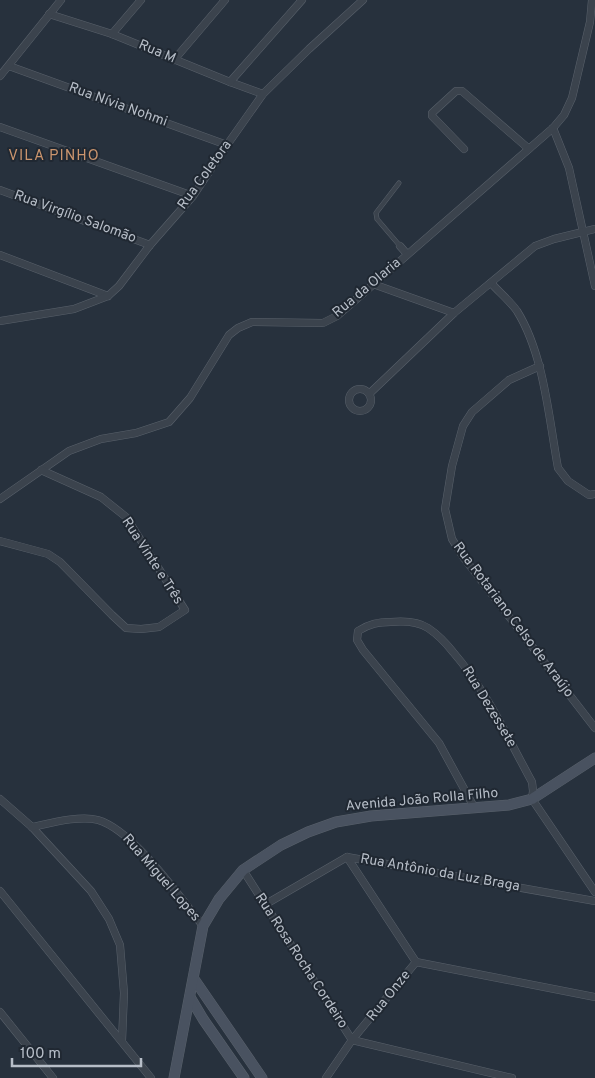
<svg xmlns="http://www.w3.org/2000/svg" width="595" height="1078" viewBox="0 0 595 1078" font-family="Overpass,sans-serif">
<rect width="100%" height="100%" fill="#27313d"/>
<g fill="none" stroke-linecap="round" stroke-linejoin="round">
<g stroke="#59616b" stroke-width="5">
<path id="lane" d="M 399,183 L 376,213 L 377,219 L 400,246"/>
</g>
<g stroke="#59616b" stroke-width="8">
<g id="street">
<path d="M 49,14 L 112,34 L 230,82 L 263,94"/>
<path d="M 112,34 L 141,0"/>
<path d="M 174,60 L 225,0"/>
<path d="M 9,66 L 227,145"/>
<path d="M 0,76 L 61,0"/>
<path d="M 230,82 L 302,0"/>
<path d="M 0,127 L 193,196"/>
<path d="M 553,128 L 569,168 L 595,286"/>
<path d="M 464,149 L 432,116 L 432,113 L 456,91 L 462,91 L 529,149"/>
<path d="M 0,190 L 150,245"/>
<path d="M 400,246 L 407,254"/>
<path d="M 0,255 L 108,296"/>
<path d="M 491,283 C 499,292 510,301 517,311 C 544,354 549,419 558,468 L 568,481 L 589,495 L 595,494"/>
<path d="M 373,284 L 454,313"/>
<path d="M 0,321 L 74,309 L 108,296 L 119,286 L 150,245 L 193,196 L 227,145 L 263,94 L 309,49 L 363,0"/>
<path d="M 540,366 L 509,380 L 472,412 L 463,426 L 452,466 L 445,509 L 452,539 L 464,558 L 595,728"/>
<circle cx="360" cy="400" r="11"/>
<path d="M 369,394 L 454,313 L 535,246 L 554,239 L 595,229"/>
<path d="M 0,499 L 69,451 L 101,439 L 136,433 L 169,422 L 190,398 L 229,335 L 238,328 L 252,322 L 323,323 L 337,316 L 553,128 L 564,115 L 572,98 L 590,22 L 592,0"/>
<path d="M 0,541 L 48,554 L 60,562 L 112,615 L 126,628 L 141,629 L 159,627 L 185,610 L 126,517 L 101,497 L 41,470"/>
<path d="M 0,799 L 32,827 L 91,891 L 109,919 L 120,945 L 124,993 L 122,1041"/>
<path d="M 474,807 L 439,743 L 363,650 L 357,640 L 358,631 C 369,624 378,622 391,622 C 402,621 417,621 428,628 C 437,634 446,643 453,652 C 486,690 508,738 532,782 L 533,791 L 532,799 L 595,892"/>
<path d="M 32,827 C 51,823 80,815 98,820 C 133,830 179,896 203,926"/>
<path d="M 347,857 L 416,962 L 595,997"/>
<path d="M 243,870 L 352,1040 L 512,1078"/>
<path d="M 0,891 L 151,1078"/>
<path d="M 266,904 L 347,857 L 595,901"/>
<path d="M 0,1012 L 53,1078"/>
<path d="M 326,1078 L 352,1040 L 416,962"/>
</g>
</g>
<g stroke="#59616b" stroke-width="11">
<g id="secondary">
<path d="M 194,979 L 262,1078"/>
<path d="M 190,997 L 203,1019 L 244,1078"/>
<path d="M 174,1078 L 203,926 L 219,899 L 243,870 L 281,845 L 308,832 L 336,822 L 371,816 L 509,805 L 532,799 L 595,758"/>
</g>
</g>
<use href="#lane" stroke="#3b434d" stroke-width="4"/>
<use href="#street" stroke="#3b434d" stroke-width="7"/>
<use href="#secondary" stroke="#495260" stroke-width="10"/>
</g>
<g text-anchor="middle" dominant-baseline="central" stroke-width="4" stroke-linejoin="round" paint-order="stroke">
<g font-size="14" fill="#b7bec8" stroke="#202832">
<text transform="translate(157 52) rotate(23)">Rua M</text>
<text transform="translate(118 105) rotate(20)">Rua Nívia Nohmi</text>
<text transform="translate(205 175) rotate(-54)">Rua Coletora</text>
<text transform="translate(75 217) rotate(20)">Rua Virgílio Salomão</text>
<text transform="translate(367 288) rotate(-40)">Rua da Olaria</text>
<text transform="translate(152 561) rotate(57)">Rua Vinte e Três</text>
<text transform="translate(513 620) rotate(53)">Rua Rotariano Celso de Araújo</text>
<text transform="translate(489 707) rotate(59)">Rua Dezessete</text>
<text transform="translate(422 800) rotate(-5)">Avenida João Rolla Filho</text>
<text transform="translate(440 873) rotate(10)">Rua Antônio da Luz Braga</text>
<text transform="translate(161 878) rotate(49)">Rua Miguel Lopes</text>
<text transform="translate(301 961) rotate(57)">Rua Rosa Rocha Cordeiro</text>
<text transform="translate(389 996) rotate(-51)">Rua Onze</text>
</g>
<g font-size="15" letter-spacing="1" fill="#cb956e" stroke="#202832">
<text x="54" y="156">VILA PINHO</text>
</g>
</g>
<path d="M12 1058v8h129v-8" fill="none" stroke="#b7bec8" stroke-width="2.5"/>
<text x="20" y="1058" font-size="15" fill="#b7bec8" stroke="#202832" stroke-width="4" paint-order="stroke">100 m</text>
</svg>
